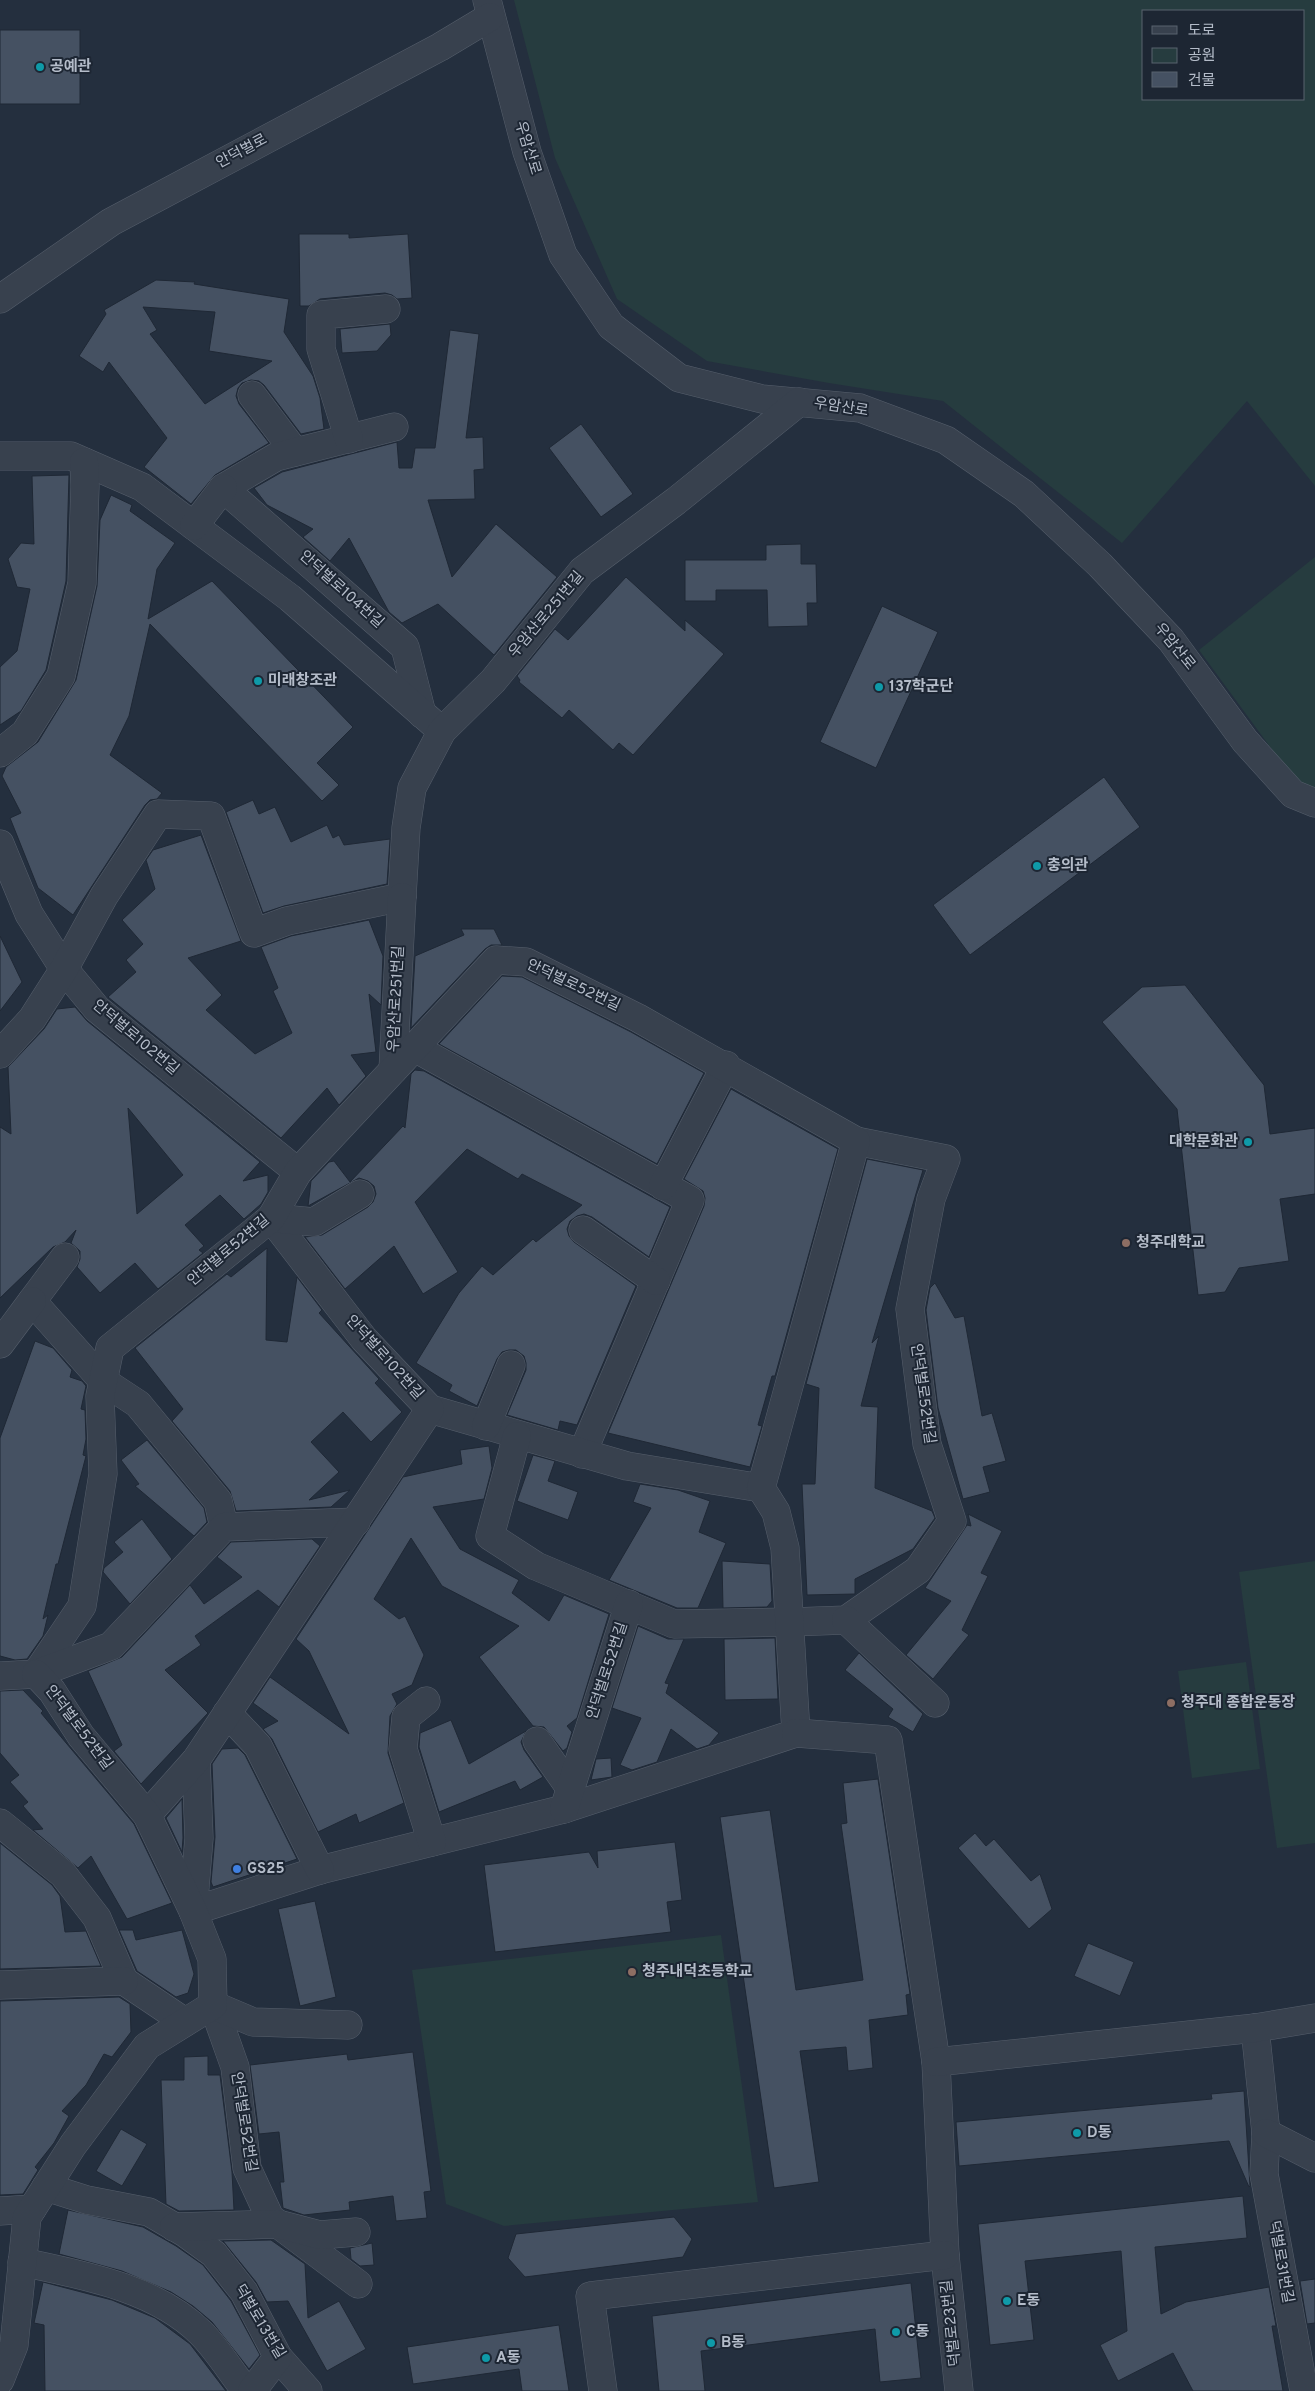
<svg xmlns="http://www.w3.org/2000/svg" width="1315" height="2391" viewBox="0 0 1315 2391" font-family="Overpass,'Noto Sans KR',sans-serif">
<rect width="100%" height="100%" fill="#242f3e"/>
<g fill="#263c3f" fill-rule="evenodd">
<path d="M 514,0 L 1315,0 L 1315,486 L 1247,401 L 1122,543 L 943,401 L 829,383 L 707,361 L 617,299 L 555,158 ZM 1144,11 L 1304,11 L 1304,99 L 1144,99 Z"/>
<path d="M 1315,557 L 1315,788 L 1295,781 L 1199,650 Z"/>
<path d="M 1315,1561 L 1315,1843 L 1277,1848 L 1239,1572 Z"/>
<path d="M 1246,1662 L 1260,1769 L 1192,1778 L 1178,1671 Z"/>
<path d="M 721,1935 L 758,2202 L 504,2226 L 446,2204 L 412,1970 Z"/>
</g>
<g fill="#455162" stroke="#1f2835" fill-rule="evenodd">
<rect x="0" y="30" width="80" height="74"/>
<path d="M 299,234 L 349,234 L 349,238 L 408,234 L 412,298 L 397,299 L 392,295 L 385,293 L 320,299 L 309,306 L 300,306 Z"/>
<path d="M 156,280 L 195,282 L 194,284 L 289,299 L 284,332 L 313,376 L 320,398 L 324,429 L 301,434 L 264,385 L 259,381 L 251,380 L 242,383 L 238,388 L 236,396 L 239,404 L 269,443 L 215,475 L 191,504 L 144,467 L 167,438 L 109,362 L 103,372 L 79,356 L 106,314 L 104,310 ZM 143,307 L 215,312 L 209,351 L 272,361 L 205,404 L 150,334 L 157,330 Z"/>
<path d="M 390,324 L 391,335 L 377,351 L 342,353 L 340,329 Z"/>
<path d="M 450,330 L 479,334 L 466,438 L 483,437 L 484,469 L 474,470 L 475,499 L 428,500 L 452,577 L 496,524 L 557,577 L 494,655 L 438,604 L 402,623 L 389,612 L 349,538 L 330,561 L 303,537 L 313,529 L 267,505 L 254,488 L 282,472 L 397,442 L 399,468 L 412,468 L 415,448 L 435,448 Z"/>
<path d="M 581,424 L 633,494 L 601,517 L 549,448 Z"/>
<path d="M 69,475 L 66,581 L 46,670 L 21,711 L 0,725 L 0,667 L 17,651 L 30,589 L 17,587 L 8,559 L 21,543 L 34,544 L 32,476 Z"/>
<path d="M 111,495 L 132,505 L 130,511 L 175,543 L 157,569 L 148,619 L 212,581 L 353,727 L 317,763 L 339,785 L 322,801 L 150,624 L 129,716 L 110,755 L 162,793 L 157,799 L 150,800 L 145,805 L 73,915 L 38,888 L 10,818 L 21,813 L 2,776 L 6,767 L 38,742 L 76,680 L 97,586 L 100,520 Z"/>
<path d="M 801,544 L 801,564 L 816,564 L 817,603 L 807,603 L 808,626 L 768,627 L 767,590 L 716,590 L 716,601 L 685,601 L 685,560 L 766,560 L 766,545 Z"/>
<path d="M 626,577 L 685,631 L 685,620 L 724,654 L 633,755 L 619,743 L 613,750 L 569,710 L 562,718 L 519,682 L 520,680 L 517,676 L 555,629 L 568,640 Z"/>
<path d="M 882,606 L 938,632 L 876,768 L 820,742 Z"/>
<path d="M 1104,777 L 1140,827 L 970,955 L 933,905 Z"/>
<path d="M 253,800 L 259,814 L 275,807 L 291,842 L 327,825 L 333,838 L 339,835 L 344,845 L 390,839 L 387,884 L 284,906 L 263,913 L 226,812 Z"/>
<path d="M 201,835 L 241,941 L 188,958 L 222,995 L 206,1010 L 255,1054 L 292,1033 L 273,991 L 278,988 L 261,947 L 291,936 L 369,920 L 383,956 L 381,1005 L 369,994 L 376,1052 L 351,1055 L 366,1076 L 339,1105 L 327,1088 L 281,1138 L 108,997 L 136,972 L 126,960 L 143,944 L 122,920 L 155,889 L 146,860 L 153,850 Z"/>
<path d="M 461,929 L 494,929 L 502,945 L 491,945 L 485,949 L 411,1028 L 415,956 L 464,935 Z"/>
<path d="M 0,936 L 22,982 L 0,1011 Z"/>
<path d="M 502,976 L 522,977 L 631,1032 L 704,1073 L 657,1164 L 439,1044 Z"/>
<path d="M 1185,985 L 1264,1085 L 1270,1134 L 1315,1128 L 1315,1194 L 1280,1199 L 1289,1261 L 1239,1268 L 1225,1292 L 1198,1295 L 1177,1109 L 1102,1022 L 1142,987 Z"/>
<path d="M 75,1007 L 87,1021 L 260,1162 L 243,1181 L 268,1175 L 268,1192 L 261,1204 L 244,1219 L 220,1195 L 185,1225 L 204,1246 L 199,1250 L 203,1253 L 158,1289 L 135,1263 L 100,1293 L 77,1267 L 80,1259 L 80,1251 L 71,1243 L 76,1230 L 65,1242 L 53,1247 L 0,1298 L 0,1127 L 11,1134 L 8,1067 L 44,1029 L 57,1009 ZM 128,1108 L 183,1175 L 137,1214 Z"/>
<path d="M 415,1070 L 424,1071 L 670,1207 L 649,1257 L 592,1217 L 584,1214 L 577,1216 L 570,1221 L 567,1229 L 569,1236 L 574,1242 L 636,1286 L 577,1425 L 560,1421 L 558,1430 L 507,1415 L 526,1370 L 526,1363 L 524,1356 L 516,1350 L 509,1350 L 502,1352 L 497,1359 L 477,1406 L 449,1391 L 452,1385 L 416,1363 L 459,1293 L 482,1266 L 493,1275 L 533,1239 L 536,1242 L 582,1205 L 522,1174 L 518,1179 L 467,1149 L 415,1202 L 458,1272 L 423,1294 L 394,1246 L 345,1289 L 305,1237 L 322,1235 L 368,1207 L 373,1202 L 376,1194 L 374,1186 L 368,1181 L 359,1178 L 308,1206 L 311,1181 L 329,1162 L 334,1161 L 350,1182 L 403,1126 L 405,1128 L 411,1074 Z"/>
<path d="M 731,1089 L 838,1149 L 775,1376 L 772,1376 L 758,1425 L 762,1426 L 750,1467 L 608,1433 L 704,1206 L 705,1198 L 703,1191 L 684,1179 Z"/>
<path d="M 867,1159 L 923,1170 L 872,1343 L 879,1336 L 861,1406 L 878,1407 L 875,1488 L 932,1511 L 935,1518 L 913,1549 L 855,1579 L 855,1594 L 807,1595 L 802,1484 L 815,1484 L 819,1388 L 806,1384 Z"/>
<path d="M 267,1248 L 266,1340 L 287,1342 L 297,1277 L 322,1310 L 319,1313 L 379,1379 L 375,1383 L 402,1412 L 371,1442 L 343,1412 L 311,1442 L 339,1472 L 309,1500 L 350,1490 L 331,1507 L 236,1511 L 230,1491 L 172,1421 L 183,1409 L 135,1348 L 227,1274 L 231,1277 Z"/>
<path d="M 935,1283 L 955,1318 L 964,1316 L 982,1416 L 992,1413 L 1006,1461 L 983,1467 L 990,1492 L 963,1499 L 938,1408 L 926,1310 L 930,1288 Z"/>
<path d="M 35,1341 L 53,1348 L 72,1370 L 70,1377 L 82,1381 L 86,1386 L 81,1409 L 85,1410 L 86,1439 L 83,1455 L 86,1456 L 58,1564 L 56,1564 L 43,1619 L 48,1615 L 43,1636 L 27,1659 L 15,1660 L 0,1656 L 0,1438 Z"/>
<path d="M 147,1440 L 204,1508 L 207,1522 L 194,1536 L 135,1486 L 139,1484 L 121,1460 Z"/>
<path d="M 489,1446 L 492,1468 L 484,1499 L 433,1507 L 460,1549 L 519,1580 L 512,1593 L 549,1621 L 564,1595 L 609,1614 L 577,1718 L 567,1726 L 572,1732 L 567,1748 L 563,1751 L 544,1727 L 533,1726 L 479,1657 L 519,1626 L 442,1586 L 411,1538 L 374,1599 L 399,1619 L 405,1616 L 424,1655 L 412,1685 L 392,1694 L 397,1704 L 390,1716 L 388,1753 L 404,1803 L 359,1823 L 356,1814 L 318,1832 L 272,1739 L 263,1729 L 278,1721 L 253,1703 L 270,1677 L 349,1734 L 309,1651 L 296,1639 L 403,1477 L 462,1464 L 460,1450 Z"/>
<path d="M 533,1455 L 555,1461 L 548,1481 L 578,1492 L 568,1520 L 517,1501 Z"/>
<path d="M 640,1484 L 678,1490 L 710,1501 L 699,1532 L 726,1543 L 698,1608 L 677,1608 L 609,1580 L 651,1508 L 633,1502 Z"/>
<path d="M 968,1514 L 1002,1531 L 981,1573 L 988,1576 L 962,1630 L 969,1635 L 933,1679 L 906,1655 L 951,1601 L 925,1588 L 967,1525 L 971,1526 Z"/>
<path d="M 142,1519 L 172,1559 L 130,1604 L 103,1572 L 104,1568 L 123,1552 L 114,1542 Z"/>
<path d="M 312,1539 L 320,1546 L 279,1607 L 258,1590 L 195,1636 L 201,1645 L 165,1670 L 208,1713 L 141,1784 L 114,1751 L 122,1745 L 88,1671 L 122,1657 L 190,1585 L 204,1604 L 242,1577 L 217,1557 L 231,1542 Z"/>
<path d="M 722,1561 L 770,1564 L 772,1601 L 767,1607 L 723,1608 Z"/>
<path d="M 638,1626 L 668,1639 L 684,1639 L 665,1683 L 669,1684 L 666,1693 L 719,1733 L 709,1745 L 697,1749 L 671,1729 L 657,1762 L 632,1770 L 620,1765 L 641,1718 L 612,1708 Z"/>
<path d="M 775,1638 L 778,1699 L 725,1700 L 724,1639 Z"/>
<path d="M 859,1653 L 923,1714 L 913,1732 L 888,1717 L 893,1709 L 845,1670 Z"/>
<path d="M 23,1690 L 43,1711 L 41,1713 L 134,1824 L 172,1903 L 127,1919 L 91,1856 L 78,1868 L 33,1830 L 43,1829 L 23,1806 L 28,1802 L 10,1782 L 19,1775 L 0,1753 L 0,1691 Z"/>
<path d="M 451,1720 L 469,1764 L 526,1731 L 521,1742 L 524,1750 L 543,1777 L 520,1790 L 515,1781 L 439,1812 L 419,1747 L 420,1733 Z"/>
<path d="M 238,1748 L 245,1755 L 297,1859 L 213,1887 L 211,1882 L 215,1837 L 212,1764 L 222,1749 Z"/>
<path d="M 611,1758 L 612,1777 L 591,1780 L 596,1759 Z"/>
<path d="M 878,1779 L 910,1994 L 906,1995 L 908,2015 L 869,2020 L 873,2068 L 848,2071 L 846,2047 L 800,2051 L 819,2182 L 774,2188 L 720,1817 L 770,1810 L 796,1990 L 863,1980 L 841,1824 L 847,1823 L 843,1783 Z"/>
<path d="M 182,1799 L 183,1838 L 182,1852 L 166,1818 Z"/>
<path d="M 975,1833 L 986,1846 L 994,1839 L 1031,1881 L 1040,1874 L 1052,1909 L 1029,1929 L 958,1848 Z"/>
<path d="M 675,1842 L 682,1900 L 667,1902 L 671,1932 L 495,1952 L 484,1865 L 589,1852 L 598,1868 L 597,1851 Z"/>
<path d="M 0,1843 L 52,1885 L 60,1896 L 65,1932 L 86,1931 L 101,1966 L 0,1969 Z"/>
<path d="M 315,1901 L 336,1997 L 300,2006 L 278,1909 Z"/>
<path d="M 119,1930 L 133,1930 L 136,1940 L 182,1930 L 194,1974 L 188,1993 L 176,1997 L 137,1971 Z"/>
<path d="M 1088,1943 L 1134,1962 L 1120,1996 L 1074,1976 Z"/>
<path d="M 119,1997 L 130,2004 L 131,2032 L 112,2057 L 104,2054 L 86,2085 L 62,2111 L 69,2116 L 54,2143 L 35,2167 L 38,2170 L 23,2194 L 0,2195 L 0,2001 Z"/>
<path d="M 413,2052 L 431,2191 L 424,2192 L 427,2218 L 396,2221 L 393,2196 L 349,2202 L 350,2210 L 304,2215 L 283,2208 L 280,2182 L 284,2182 L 279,2132 L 259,2134 L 250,2065 L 347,2054 L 348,2060 Z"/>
<path d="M 208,2056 L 208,2075 L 220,2075 L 232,2172 L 234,2210 L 179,2211 L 166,2204 L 161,2080 L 184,2080 L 184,2057 Z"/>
<path d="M 1244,2091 L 1250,2186 L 1249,2187 L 1229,2141 L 959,2166 L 956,2122 L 1212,2099 L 1211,2094 Z"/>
<path d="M 121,2129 L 147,2144 L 122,2186 L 96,2171 Z"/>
<path d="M 1243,2196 L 1247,2238 L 1155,2247 L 1161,2314 L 1186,2302 L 1269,2287 L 1276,2326 L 1272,2326 L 1283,2391 L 1193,2391 L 1173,2353 L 1118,2381 L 1100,2345 L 1127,2331 L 1121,2251 L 1025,2261 L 1034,2340 L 990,2345 L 978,2224 Z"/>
<path d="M 68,2210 L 143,2227 L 176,2246 L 203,2265 L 231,2301 L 260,2355 L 249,2369 L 212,2322 L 193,2306 L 171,2292 L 122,2271 L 59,2254 Z"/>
<path d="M 674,2217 L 692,2239 L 683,2257 L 525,2277 L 508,2258 L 516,2234 Z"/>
<path d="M 271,2240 L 305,2264 L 308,2318 L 339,2301 L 366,2349 L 327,2371 L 288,2301 L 267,2302 L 256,2282 L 223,2241 Z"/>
<path d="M 372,2243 L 374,2265 L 360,2266 L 351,2259 L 350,2248 Z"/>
<path d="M 1315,2279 L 1315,2323 L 1307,2324 L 1300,2281 Z"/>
<path d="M 43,2282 L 112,2300 L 155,2318 L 190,2344 L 226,2391 L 45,2391 L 44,2325 L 34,2323 Z"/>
<path d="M 911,2283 L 921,2378 L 880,2382 L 875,2329 L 701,2351 L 705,2391 L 659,2391 L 652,2316 Z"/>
<path d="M 559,2325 L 569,2391 L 522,2391 L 519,2369 L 413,2384 L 407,2347 Z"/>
</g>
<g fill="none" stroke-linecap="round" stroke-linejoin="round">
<g stroke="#565f6c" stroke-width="29">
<g id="minor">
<path d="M 487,0 L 527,152 L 563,255 L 611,326 L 679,378 L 762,399 L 860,408 L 946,440 L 1024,494 L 1100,565 L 1171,640 L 1245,741 L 1293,794 L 1315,803"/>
<path d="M 0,299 L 111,222 L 440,47 L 490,17"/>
<path d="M 252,395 L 295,452"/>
<path d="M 394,427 L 276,457 L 223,488 L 405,647 L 422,714"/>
<path d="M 349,439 L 321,349 L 321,315 L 386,309"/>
<path d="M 0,456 L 71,456 L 142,487 L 290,598 L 442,731"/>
<path d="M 194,526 L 223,488"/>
<path d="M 0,753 L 25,733 L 61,676 L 82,583 L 85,486 L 84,462"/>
<path d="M 0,844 L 29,914 L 64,969 L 97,1009 L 298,1172"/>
<path d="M 415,1048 L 690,1200 L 582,1454"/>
<path d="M 0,1054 L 32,1019 L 64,969 L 104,896 L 158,814 L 211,816 L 254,933 L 287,921 L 402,897 L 406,828 L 412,788 L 442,731 L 493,681 L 582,571 L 676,501 L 799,402"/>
<path d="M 393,1070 L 402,897"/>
<path d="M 663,1186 L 726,1065"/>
<path d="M 271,1218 L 364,1339 L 430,1409 L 627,1466 L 761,1488"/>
<path d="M 271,1218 L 314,1222 L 360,1194"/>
<path d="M 583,1230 L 656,1281"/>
<path d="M 65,1257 L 32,1301 L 103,1381 L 138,1404 L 218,1501 L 224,1527"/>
<path d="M 0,1344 L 32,1301"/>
<path d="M 486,1426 L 511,1365"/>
<path d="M 517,1436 L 490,1536 L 536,1566 L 674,1624 L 791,1622 L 846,1620 L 918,1570 L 952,1521 L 927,1444 L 910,1309 L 931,1199 L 946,1159 L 856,1141"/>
<path d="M 846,1620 L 935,1703"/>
<path d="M 36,1674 L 82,1606 L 103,1474 L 100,1396 L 110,1348 L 271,1218 L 298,1172 L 496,960 L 526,962 L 638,1018 L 856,1141 L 761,1488 L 776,1512 L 785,1548 L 796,1733 L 564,1809 L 320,1870 L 193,1911 L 199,1838 L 196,1760"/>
<path d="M 0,1676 L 36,1674 L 111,1646 L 224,1527 L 356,1522"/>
<path d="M 426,1701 L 406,1717 L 403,1749 L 432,1842"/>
<path d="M 227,1713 L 258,1746 L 320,1870"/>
<path d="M 796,1733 L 888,1740 L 936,2062 L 945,2255 L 959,2391"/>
<path d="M 537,1741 L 570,1788"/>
<path d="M 564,1809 L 629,1604"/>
<path d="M 147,1815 L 196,1760 L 430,1409"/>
<path d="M 0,1823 L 63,1874 L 97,1918 L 124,1981 L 185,2022"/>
<path d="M 0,1985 L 124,1981"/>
<path d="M 213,2005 L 235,2067 L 247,2168 L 270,2218 L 358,2284"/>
<path d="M 213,2005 L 253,2022 L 348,2025"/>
<path d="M 1255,2028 L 1266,2133 L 1264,2174 L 1304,2391"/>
<path d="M 936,2062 L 1255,2028 L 1315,2018"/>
<path d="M 1266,2133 L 1315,2158"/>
<path d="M 46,2187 L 87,2200 L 149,2212 L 185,2233 L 214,2254 L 244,2292 L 278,2357 L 308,2391"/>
<path d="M 0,2211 L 32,2209"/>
<path d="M 174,2227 L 278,2224 L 320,2235 L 356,2232"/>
<path d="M 22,2262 C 83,2275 156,2288 201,2333 C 218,2350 231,2372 246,2391"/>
<path d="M 0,2380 L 14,2345 L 27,2217 L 73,2145 L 147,2046 L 213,2005 L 212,1959 L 193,1911 L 147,1815 L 81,1736 L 52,1691 L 36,1674"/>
<path d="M 252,2391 L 278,2357"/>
<path d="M 603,2391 L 590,2296 L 945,2255"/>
</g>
</g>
<use href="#minor" stroke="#38414e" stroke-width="28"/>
</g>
<g fill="#0f9aa8" stroke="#1d2633" stroke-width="2">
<circle cx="40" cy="67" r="5"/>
<circle cx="258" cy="681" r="5"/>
<circle cx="879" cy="687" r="5"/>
<circle cx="1037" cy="866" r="5"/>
<circle cx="1248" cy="1142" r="5"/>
<circle cx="1077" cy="2133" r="5"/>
<circle cx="1007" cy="2301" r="5"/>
<circle cx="896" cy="2332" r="5"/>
<circle cx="711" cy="2343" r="5"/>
<circle cx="486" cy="2358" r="5"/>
</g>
<g fill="#8d6e63" stroke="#1d2633" stroke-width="2">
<circle cx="1126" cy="1243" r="5"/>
<circle cx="1171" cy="1703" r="5"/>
<circle cx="632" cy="1972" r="5"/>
</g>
<circle fill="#3f7fe0" stroke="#1d2633" stroke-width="2" cx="237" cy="1869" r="5"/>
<g text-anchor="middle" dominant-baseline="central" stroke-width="4" stroke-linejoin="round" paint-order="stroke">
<g font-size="15" font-weight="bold" fill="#b4bcc9" stroke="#1d2633" text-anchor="start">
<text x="50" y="67">공예관</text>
<text x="268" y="681">미래창조관</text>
<text x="889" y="687">137학군단</text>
<text x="1047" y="866">충의관</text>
<text x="1238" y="1142" text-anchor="end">대학문화관</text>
<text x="1136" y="1243">청주대학교</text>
<text x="1181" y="1703">청주대 종합운동장</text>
<text x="247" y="1869">GS25</text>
<text x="642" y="1972">청주내덕초등학교</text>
<text x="1087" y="2133">D동</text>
<text x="1017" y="2301">E동</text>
<text x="906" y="2332">C동</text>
<text x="721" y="2343">B동</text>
<text x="496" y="2358">A동</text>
</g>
<g font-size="15" fill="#b4bcc9" stroke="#1d2633">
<text transform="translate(527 148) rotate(73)">우암산로</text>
<text transform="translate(242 152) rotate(-28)">안덕벌로</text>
<text transform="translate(841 408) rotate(9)">우암산로</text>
<text transform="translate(341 590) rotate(42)">안덕벌로104번길</text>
<text transform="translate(547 615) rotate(-50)">우암산로251번길</text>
<text transform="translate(1174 647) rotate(51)">우암산로</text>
<text transform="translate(573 986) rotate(25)">안덕벌로52번길</text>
<text transform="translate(397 999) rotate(-87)">우암산로251번길</text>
<text transform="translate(135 1038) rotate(40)">안덕벌로102번길</text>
<text transform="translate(229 1251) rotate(-40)">안덕벌로52번길</text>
<text transform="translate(384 1358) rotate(48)">안덕벌로102번길</text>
<text transform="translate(922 1394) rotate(82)">안덕벌로52번길</text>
<text transform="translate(608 1671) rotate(-72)">안덕벌로52번길</text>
<text transform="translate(78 1728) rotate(53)">안덕벌로52번길</text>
<text transform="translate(243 2122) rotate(81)">안덕벌로52번길</text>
<text transform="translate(1280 2262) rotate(80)">덕벌로31번길</text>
<text transform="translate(259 2322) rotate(59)">덕벌로13번길</text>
<text transform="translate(952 2323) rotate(-96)">덕벌로23번길</text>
</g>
</g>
<rect x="1142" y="10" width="162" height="90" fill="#1d2633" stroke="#59626f"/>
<rect x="1152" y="26" width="25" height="8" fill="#38414e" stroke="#59626f"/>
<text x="1188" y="35" font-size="15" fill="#b4bcc9">도로</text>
<rect x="1152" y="48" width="25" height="15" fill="#263c3f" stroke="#59626f"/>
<text x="1188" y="60" font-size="15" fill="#b4bcc9">공원</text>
<rect x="1152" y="72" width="25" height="15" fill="#455162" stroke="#59626f"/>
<text x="1188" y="85" font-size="15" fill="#b4bcc9">건물</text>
</svg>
